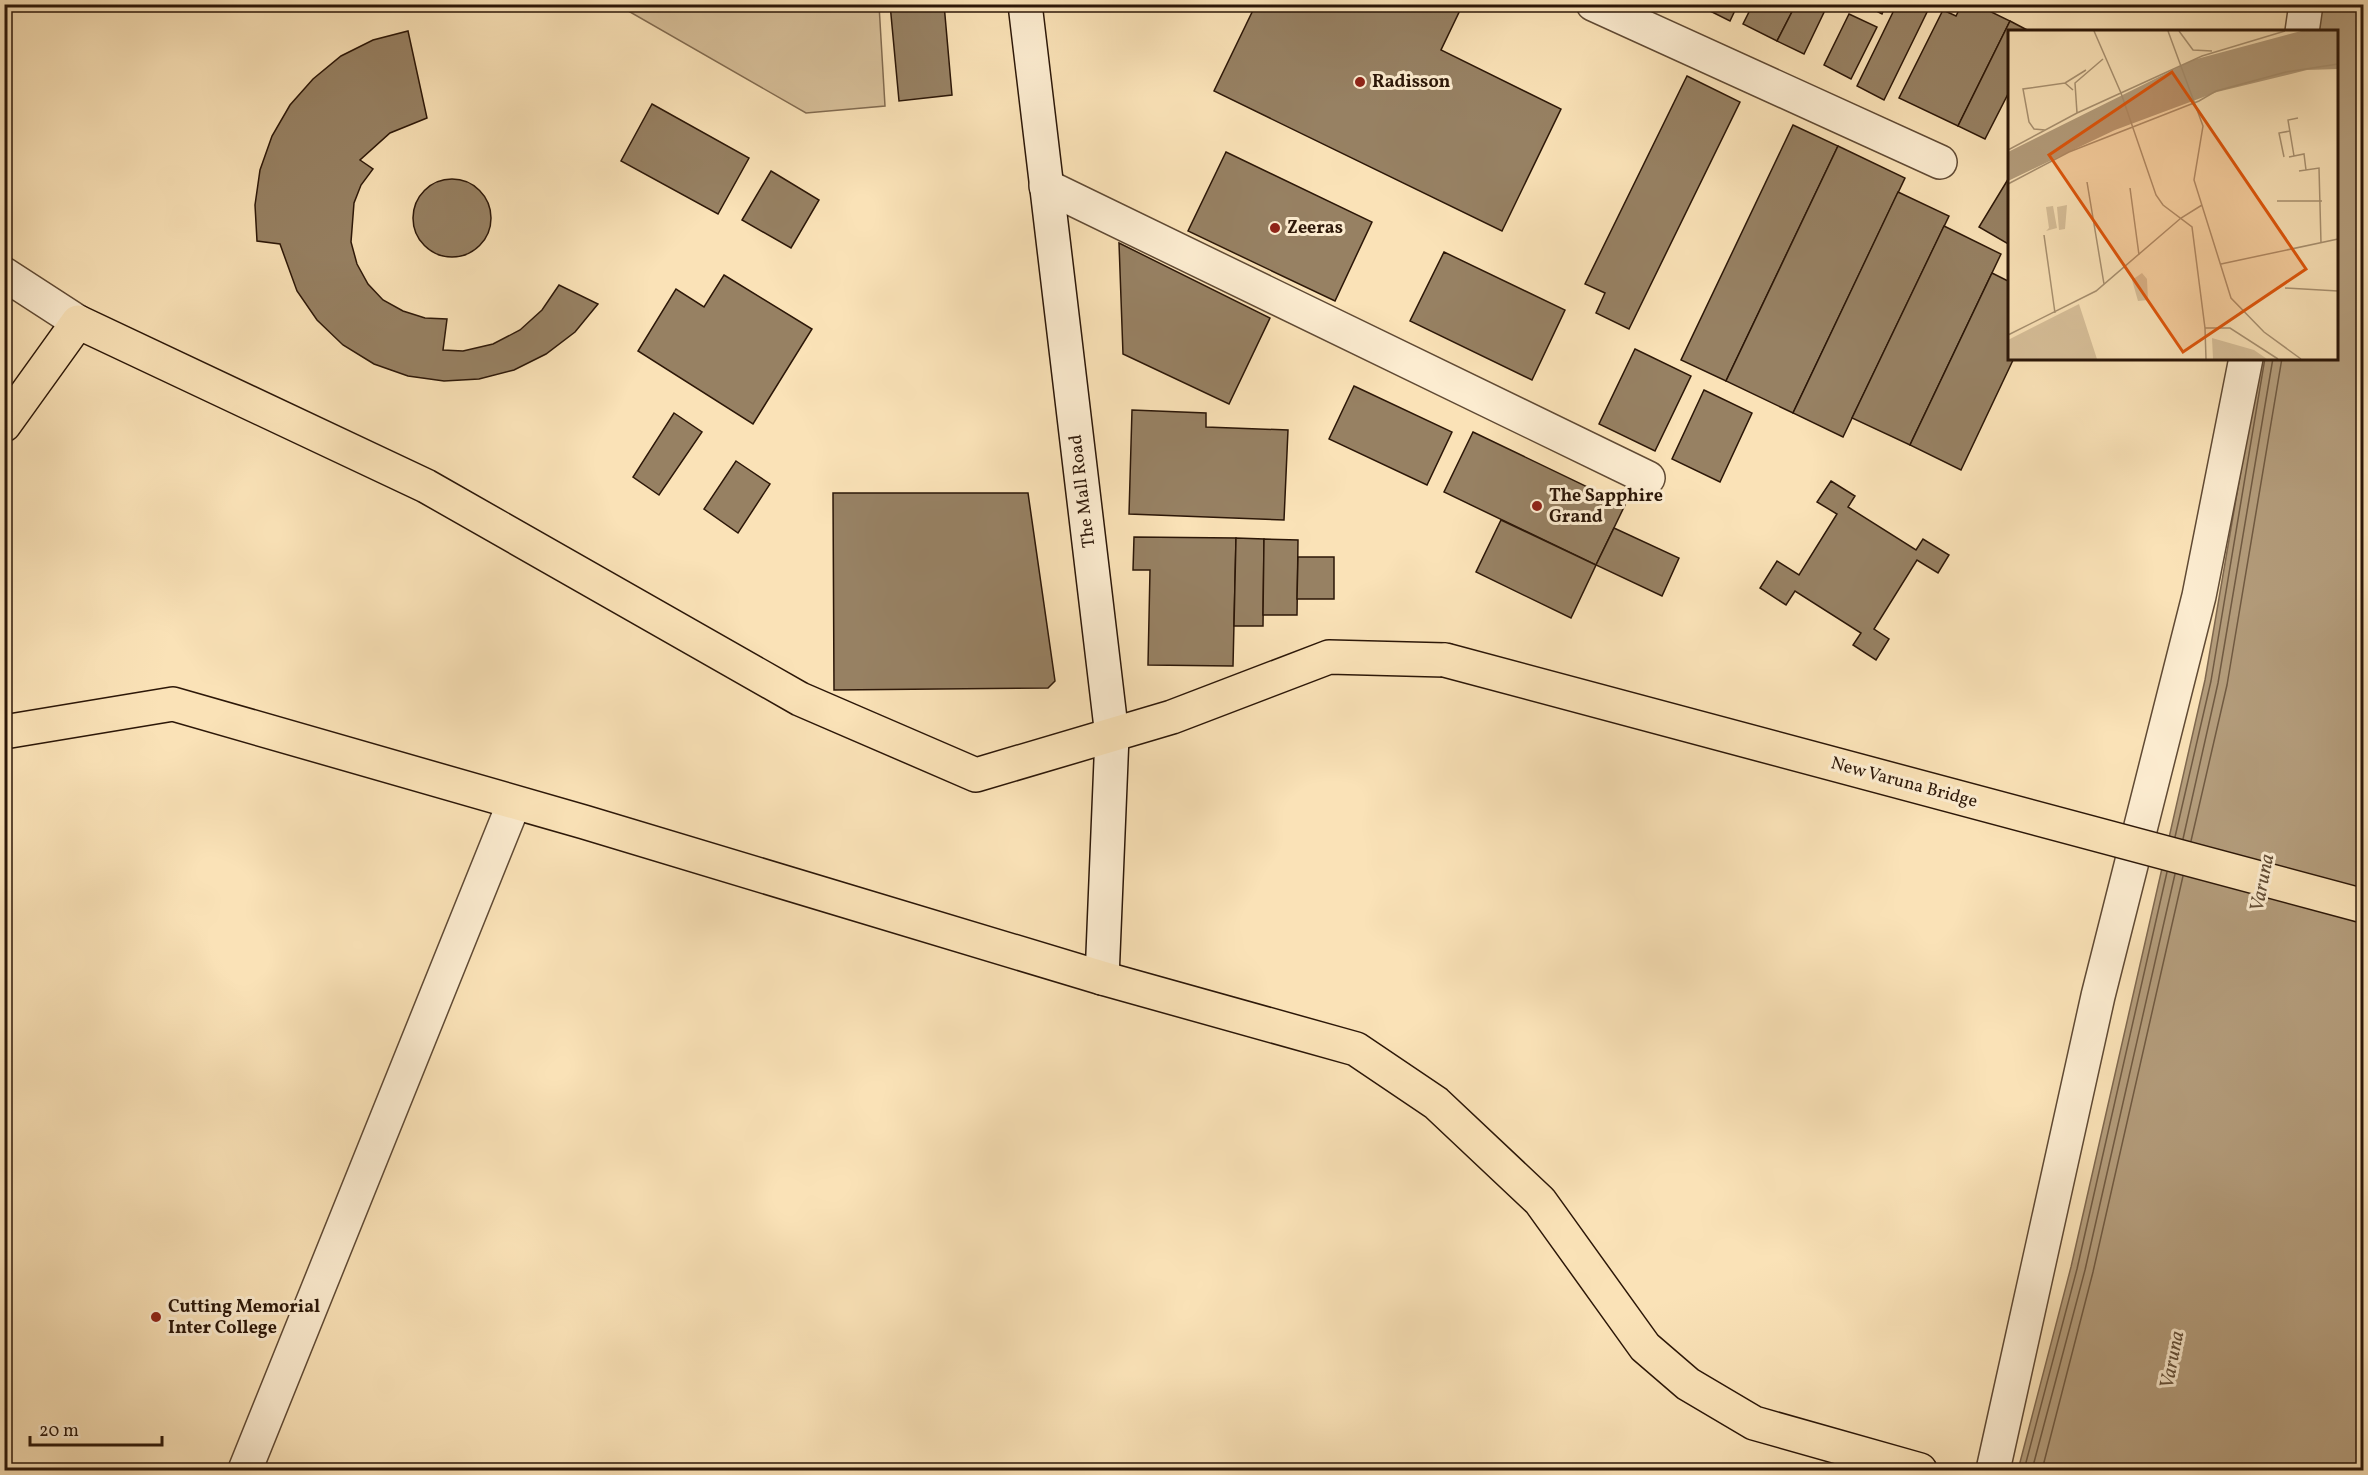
<svg xmlns="http://www.w3.org/2000/svg" width="2368" height="1475" viewBox="0 0 2368 1475" font-family="Vollkorn,serif">
<rect width="100%" height="100%" fill="#fae2b7"/>
<filter id="stains"><feTurbulence type="fractalNoise" baseFrequency=".00333" numOctaves="4"/><feColorMatrix values="0 0 0 0 .2 0 0 0 0 .09 0 0 0 0 .02 0 0 0 .5 -.17"/></filter>
<radialGradient id="worn" r=".72"><stop offset=".6" stop-color="#630" stop-opacity="0"/><stop offset="1" stop-color="#630" stop-opacity=".3"/></radialGradient>
<path fill="#d7bf99" stroke="#826b50" stroke-width="1.5" d="M 625,5 L 879,5 L 885,106 L 806,113 L 623,8 Z"/>
<path fill="#b49d7c" stroke="#7e674e" stroke-width="1.5" d="M 2320,5 L 2363,5 L 2363,1470 L 2018,1470 L 2071,1267 L 2205,680 L 2260,359 L 2336,358 L 2336,32 L 2316,31 Z"/>
<g fill="none" stroke-linecap="round" stroke-linejoin="round">
<g stroke="#705a42" stroke-width="1.5">
<path d="M 2175,837 L 2211,681 L 2265,358"/>
<path d="M 2183,839 L 2218,683 L 2273,358"/>
<path d="M 2191,841 L 2227,685 L 2282,358"/>
<path d="M 2024,1470 L 2077,1269 L 2167,872"/>
<path d="M 2032,1470 L 2085,1270 L 2175,874"/>
<path d="M 2042,1470 L 2093,1272 L 2183,876"/>
</g>
</g>
<g fill="#978163" stroke="#2c1708" stroke-width="1.5">
<path d="M 890,4 L 944,4 L 952,95 L 899,101 Z"/>
<path d="M 1256,4 L 1463,4 L 1441,50 L 1561,109 L 1502,231 L 1214,91 Z"/>
<path d="M 1696,4 L 1738,4 L 1730,21 Z"/>
<path d="M 1753,4 L 1796,4 L 1777,41 L 1743,24 Z"/>
<path d="M 1796,4 L 1828,4 L 1804,54 L 1777,41 Z"/>
<path d="M 1863,4 L 1886,4 L 1882,14 Z"/>
<path d="M 1897,4 L 1931,4 L 1884,100 L 1857,86 Z"/>
<path d="M 1962,4 L 1975,4 L 2010,21 L 1958,126 L 1899,98 L 1943,10 L 1956,16 Z"/>
<path d="M 1849,14 L 1877,27 L 1851,79 L 1824,65 Z"/>
<path d="M 2010,21 L 2031,32 L 2010,32 L 2010,90 L 1985,139 L 1958,126 Z"/>
<path d="M 408,31 L 427,118 L 390,133 L 360,160 L 373,169 L 361,185 L 354,203 L 351,242 L 357,264 L 368,284 L 383,300 L 403,311 L 425,318 L 447,319 L 443,350 L 463,351 L 493,344 L 520,330 L 542,310 L 559,285 L 598,304 L 575,332 L 546,354 L 514,370 L 479,379 L 444,381 L 408,376 L 374,364 L 343,345 L 317,320 L 297,291 L 280,244 L 257,241 L 255,205 L 260,170 L 272,136 L 290,105 L 313,79 L 341,56 L 373,40 Z"/>
<path d="M 1687,76 L 1740,102 L 1629,329 L 1596,313 L 1605,293 L 1585,284 Z"/>
<path d="M 652,104 L 749,158 L 718,214 L 621,161 Z"/>
<path d="M 1793,125 L 1838,146 L 1726,381 L 1681,360 Z"/>
<path d="M 1838,146 L 1905,178 L 1793,413 L 1726,381 Z"/>
<path d="M 1226,152 L 1372,222 L 1335,301 L 1188,231 Z"/>
<path d="M 771,171 L 819,200 L 791,248 L 742,220 Z"/>
<path d="M 2010,176 L 2010,245 L 1979,227 Z"/>
<circle cx="452" cy="218" r="39"/>
<path d="M 1898,192 L 1949,216 L 1843,437 L 1793,413 Z"/>
<path d="M 1944,226 L 2001,254 L 1910,445 L 1852,418 Z"/>
<path d="M 1119,243 L 1270,318 L 1229,404 L 1123,354 Z"/>
<path d="M 1444,252 L 1565,310 L 1532,380 L 1410,321 Z"/>
<path d="M 1992,273 L 2010,282 L 2010,358 L 2014,358 L 1961,470 L 1910,445 Z"/>
<path d="M 724,275 L 812,329 L 753,424 L 638,351 L 676,289 L 704,307 Z"/>
<path d="M 1635,349 L 1691,376 L 1655,451 L 1599,424 Z"/>
<path d="M 1354,386 L 1452,432 L 1427,485 L 1329,439 Z"/>
<path d="M 1704,390 L 1752,413 L 1720,482 L 1672,459 Z"/>
<path d="M 1132,410 L 1206,413 L 1206,427 L 1288,430 L 1284,520 L 1129,514 Z"/>
<path d="M 674,413 L 702,432 L 659,495 L 633,477 Z"/>
<path d="M 1473,432 L 1625,505 L 1596,565 L 1444,492 Z"/>
<path d="M 736,461 L 770,484 L 738,533 L 704,509 Z"/>
<path d="M 1831,481 L 1855,496 L 1848,507 L 1916,550 L 1923,539 L 1949,555 L 1938,573 L 1917,560 L 1874,629 L 1889,639 L 1876,660 L 1853,645 L 1861,633 L 1795,591 L 1786,605 L 1760,588 L 1777,561 L 1799,575 L 1837,514 L 1817,502 Z"/>
<path d="M 833,493 L 1028,493 L 1055,681 L 1048,688 L 834,690 Z"/>
<path d="M 1501,520 L 1596,565 L 1571,618 L 1476,572 Z"/>
<path d="M 1614,528 L 1679,558 L 1662,596 L 1596,565 Z"/>
<path d="M 1134,537 L 1236,538 L 1233,666 L 1148,665 L 1150,570 L 1133,570 Z"/>
<path d="M 1236,538 L 1264,539 L 1263,626 L 1234,626 Z"/>
<path d="M 1264,539 L 1298,540 L 1297,615 L 1263,615 Z"/>
<path d="M 1298,557 L 1334,557 L 1334,599 L 1297,599 Z"/>
</g>
<g fill="none" stroke-linecap="round" stroke-linejoin="round">
<g stroke="#604a34" stroke-width="36">
<g id="street">
<path d="M 1593,4 L 1940,162"/>
<path d="M 2302,32 L 2306,4"/>
<path d="M 1046,186 L 1648,478"/>
<path d="M 4,274 L 78,322"/>
<path d="M 245,1470 L 514,803"/>
<path d="M 1993,1470 L 2098,996 L 2199,596 L 2246,358"/>
</g>
</g>
<g stroke="#2c1708" stroke-width="36">
<path id="secondary" d="M 1025,4 L 1112,736 L 1102,978"/>
</g>
<g stroke="#2c1708" stroke-width="36">
<g id="primary">
<path d="M 4,425 L 78,322 L 426,486 L 800,699 L 976,775 L 1172,717 L 1329,657 L 1445,660"/>
<path d="M 4,732 L 173,704 L 584,822 L 1102,978 L 1356,1049 L 1436,1103 L 1540,1201 L 1645,1347 L 1688,1384 L 1754,1423 L 1920,1470"/>
</g>
</g>
<use href="#street" stroke="#fcecd0" stroke-width="33"/>
<use href="#secondary" stroke="#fcecd0" stroke-width="33"/>
<use href="#primary" stroke="#fae2b7" stroke-width="33"/>
<g stroke="#2c1708" stroke-width="36" stroke-linecap="butt">
<path id="primary-bridge" d="M 1445,660 L 2364,906"/>
</g>
<use href="#primary-bridge" stroke="#fae2b7" stroke-width="33"/>
</g>
<g fill="#8f2418" stroke="#fcecd0" stroke-width="2">
<circle cx="1360" cy="82" r="6"/>
<circle cx="1275" cy="228" r="6"/>
<circle cx="1537" cy="506" r="6"/>
<circle cx="156" cy="1317" r="6"/>
</g>
<g text-anchor="middle" dominant-baseline="central" stroke-width="6" stroke-linejoin="round" paint-order="stroke">
<g font-size="18" font-weight="bold" fill="#2c1708" stroke="#fcecd0" text-anchor="start">
<text x="1372" y="82">Radisson</text>
<text x="1287" y="228">Zeeras</text>
<text x="1549" y="496">The Sapphire<tspan x="1549" dy="21">Grand</tspan></text>
<text x="168" y="1307">Cutting Memorial<tspan x="168" dy="21">Inter College</tspan></text>
</g>
<g font-size="18" fill="#2c1708" stroke="#fcecd0">
<text transform="translate(1083 491) rotate(-97)">The Mall Road</text>
<text transform="translate(1904 783) rotate(15)">New Varuna Bridge</text>
</g>
<g font-size="20" font-style="italic" fill="#624d36" stroke="#fcecd0">
<text transform="translate(2263 883) rotate(-79)">Varuna</text>
<text transform="translate(2173 1360) rotate(-79)">Varuna</text>
</g>
</g>
<g transform="translate(2008 30)">
<rect width="330" height="330" fill="#fae2b7"/>
<path d="M 59,175 L 57,199 L 51,200 L 49,177 ZM 45,176 L 49,198 L 38,201 L 41,198 L 38,177 ZM 134,243 L 139,249 L 140,270 L 130,271 L 124,250 ZM 71,274 L 89,329 L 0,329 L 0,310 ZM 204,308 L 246,320 L 259,329 L 205,329 Z" fill="#d7bf99"/>
<path d="M 293,1 L 330,1 L 330,39 L 299,40 L 209,62 L 107,100 L 0,151 L 0,122 L 185,30 Z" fill="#b49d7c"/>
<path fill="none" stroke="#a89171" stroke-width="1.5" d="M 86,1 L 113,63 L 148,165 L 155,175 L 184,197 L 197,298 L 222,298 L 270,329M 160,1 L 195,96 L 186,150 L 223,268 L 256,302 L 293,329M 171,1 L 185,20 L 204,21M 57,53 L 78,40M 69,83 L 67,53 L 95,29M 37,100 L 26,99 L 21,92 L 15,59 L 57,53 L 65,60M 0,120 L 69,83 L 194,26 L 277,1M 286,126 L 280,90 L 290,88M 276,127 L 271,103 L 282,101M 281,127 L 296,124 L 298,140M 291,141 L 311,138 L 313,213M 79,152 L 96,254M 0,154 L 61,122 L 191,71 L 208,61 L 278,42 L 330,34M 122,158 L 131,225M 269,171 L 314,171M 36,205 L 47,283M 213,234 L 330,209M 277,258 L 330,261M 197,298 L 198,329M 0,305 L 88,261 L 173,188 L 194,175"/>
<path fill="#df560c" fill-opacity="0.15" stroke="#df560c" stroke-width="3" d="M 164,42 L 298,239 L 175,322 L 41,125 Z"/>
<rect width="330" height="330" fill="none" stroke="#2c1708" stroke-width="3"/>
</g>
<rect width="2368" height="1475" fill="none" stroke="#fae2b7" stroke-width="24"/>
<rect x="6" y="6" width="2356" height="1463" fill="none" stroke="#2c1708" stroke-width="3"/>
<rect x="12" y="12" width="2344" height="1451" fill="none" stroke="#2c1708" stroke-width="1.5"/>
<path d="M30 1436v9h132v-9" fill="none" stroke="#2c1708" stroke-width="3"/>
<text x="39" y="1436" font-size="18" fill="#2c1708" stroke="#fcecd0" stroke-width="4.5" paint-order="stroke">20 m</text>
<rect width="100%" height="100%" filter="url(#stains)"/>
<rect width="100%" height="100%" fill="url(#worn)"/>
</svg>
